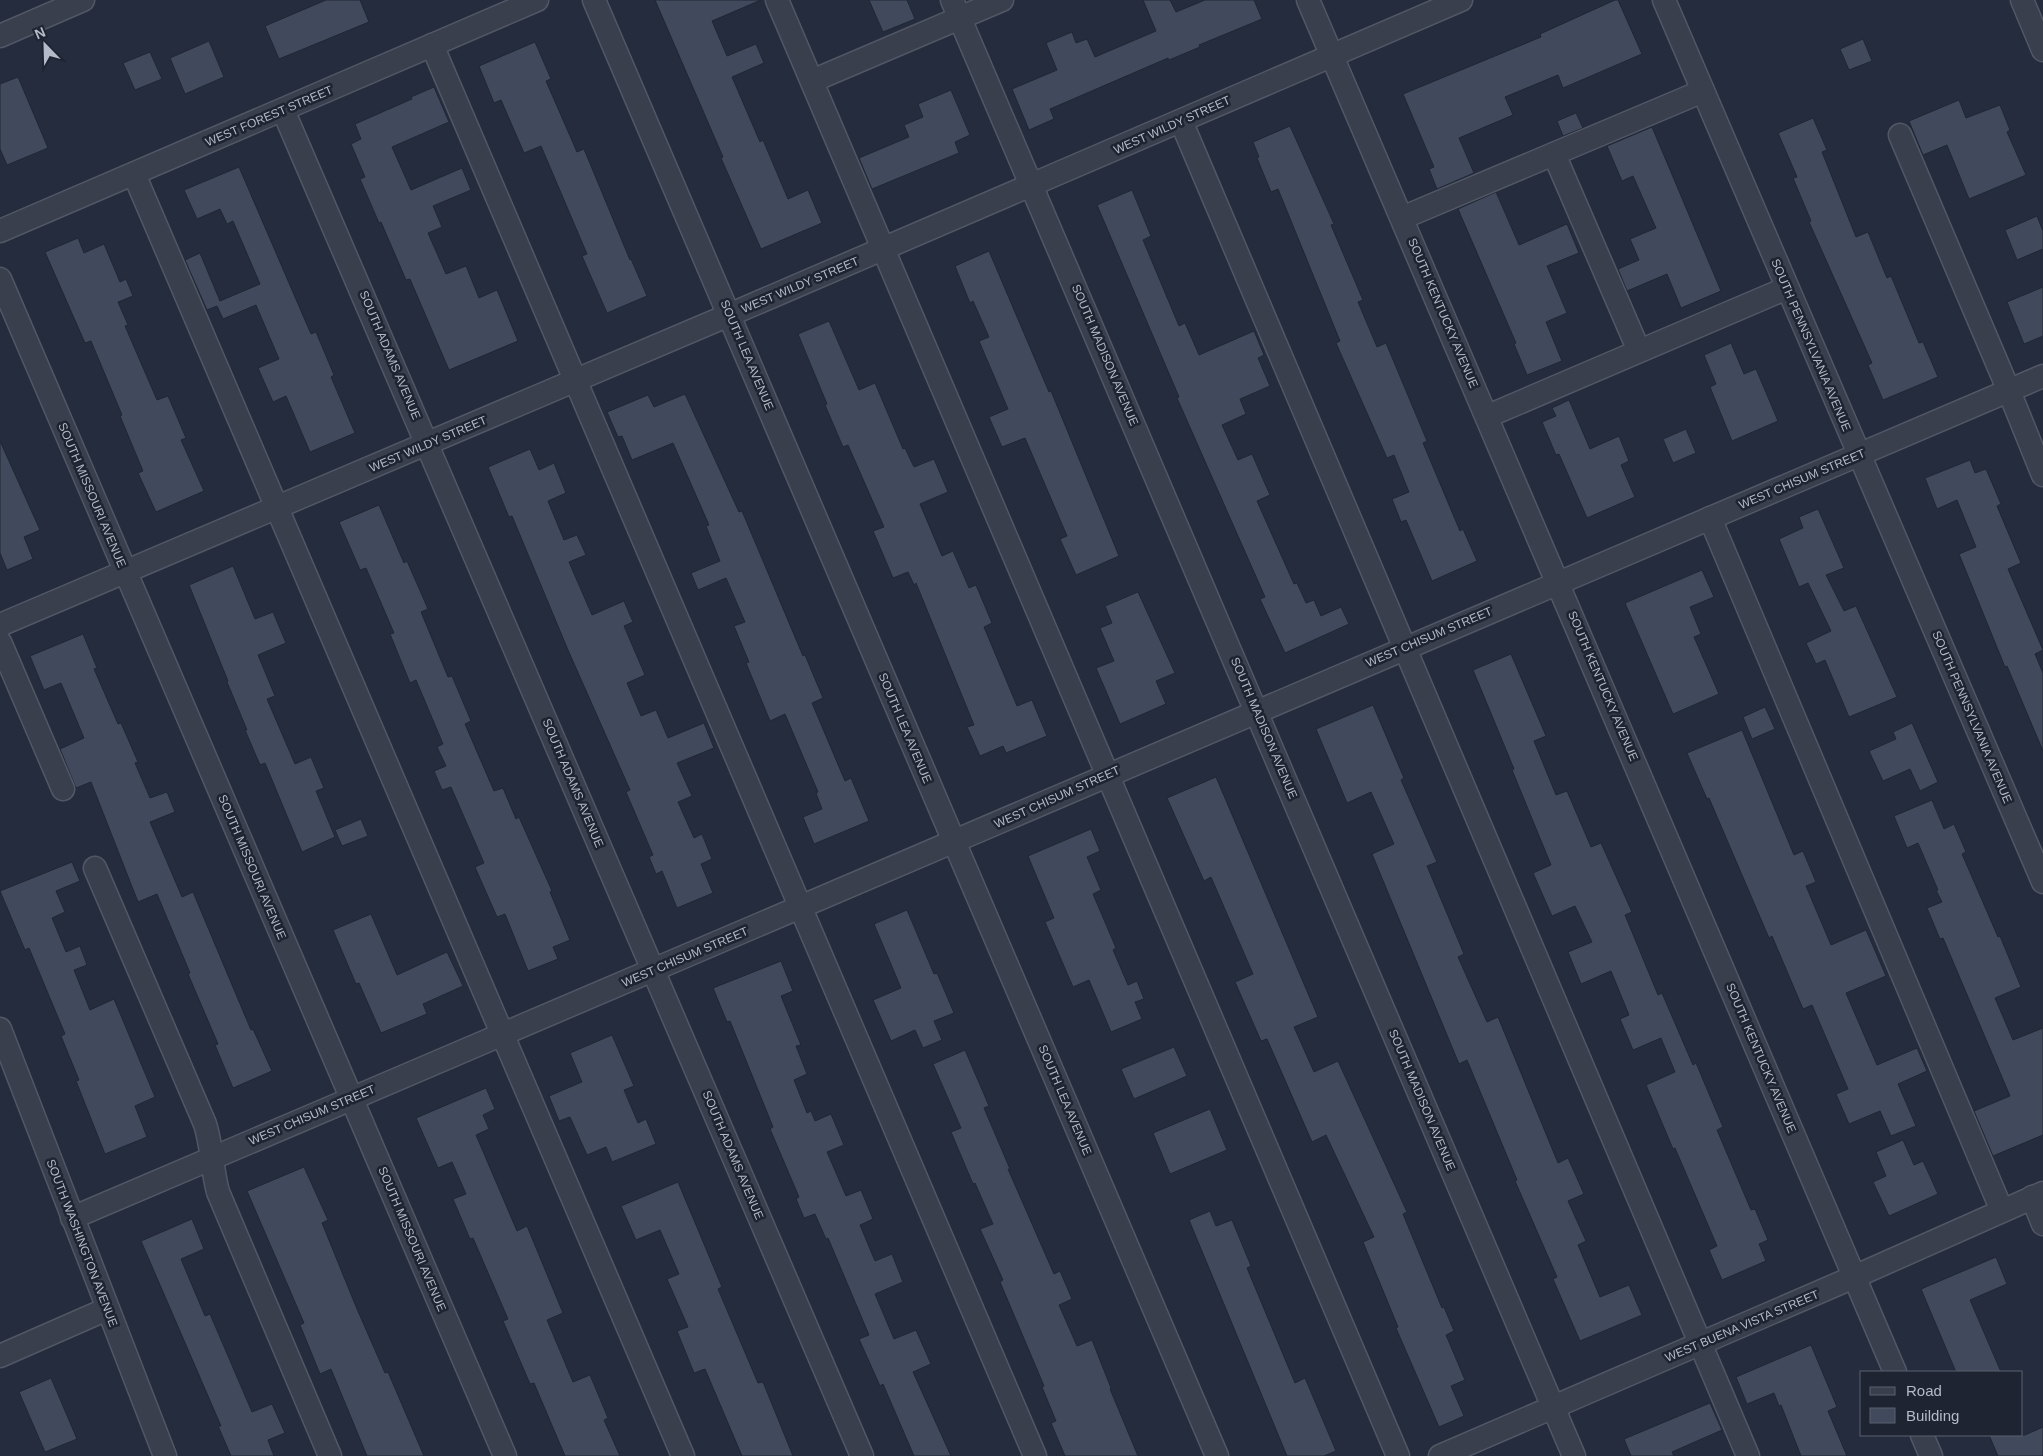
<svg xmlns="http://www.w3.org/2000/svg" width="2043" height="1456" viewBox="0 0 2043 1456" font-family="Helvetica,sans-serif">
<rect width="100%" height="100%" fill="#252c3d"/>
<g fill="#414a5c" stroke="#202634">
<path d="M 326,0 L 360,0 L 369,22 L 279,59 L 265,26 Z"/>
<path d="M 655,0 L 761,0 L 712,21 L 727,56 L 756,44 L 764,63 L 732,77 L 760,142 L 763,140 L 788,199 L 808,190 L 822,223 L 761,249 L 721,158 L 723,157 Z"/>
<path d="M 869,0 L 907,0 L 915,19 L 883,32 Z"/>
<path d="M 1143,0 L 1170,0 L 1176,12 L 1205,0 L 1254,0 L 1262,19 L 1199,45 L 1200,47 L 1169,60 L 1168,58 L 1050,109 L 1054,119 L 1029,130 L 1012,89 L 1057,70 L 1046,43 L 1072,32 L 1076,43 L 1087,39 L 1095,57 L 1156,31 Z"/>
<path d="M 1615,0 L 1618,0 L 1642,54 L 1563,88 L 1558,75 L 1505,97 L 1513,115 L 1459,138 L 1474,173 L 1437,189 L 1429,169 L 1434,167 L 1403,94 L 1541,37 L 1540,34 Z"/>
<path d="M 1863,39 L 1872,61 L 1849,70 L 1840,49 Z"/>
<path d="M 209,41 L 224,77 L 185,94 L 170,58 Z"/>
<path d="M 535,42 L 551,79 L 546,81 L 577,152 L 584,149 L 630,260 L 631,259 L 647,296 L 607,313 L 582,256 L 587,254 L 541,146 L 524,153 L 501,100 L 494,103 L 479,66 Z"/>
<path d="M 150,52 L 162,79 L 135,90 L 123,63 Z"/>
<path d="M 18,77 L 48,148 L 7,165 L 0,149 L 0,84 Z"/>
<path d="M 434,87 L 449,122 L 392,147 L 411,190 L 462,168 L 471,190 L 433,206 L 442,227 L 428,233 L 446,274 L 466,266 L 479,298 L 497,290 L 518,341 L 449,370 L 410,279 L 406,280 L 381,222 L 379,223 L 360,179 L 365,177 L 351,144 L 361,139 L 355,124 L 412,99 L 411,97 Z"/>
<path d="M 951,90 L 970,135 L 955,142 L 959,153 L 872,189 L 859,158 L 909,137 L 904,125 L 923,117 L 918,104 Z"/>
<path d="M 1959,100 L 1966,118 L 2000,105 L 2010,130 L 2007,132 L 2026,175 L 1969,199 L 1947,145 L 1923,155 L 1909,121 Z"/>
<path d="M 1576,113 L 1583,128 L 1563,136 L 1557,121 Z"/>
<path d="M 1813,118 L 1827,150 L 1822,152 L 1856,237 L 1868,232 L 1887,278 L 1891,276 L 1919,343 L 1923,342 L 1938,377 L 1883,400 L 1868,365 L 1872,363 L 1809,222 L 1811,221 L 1793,178 L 1797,177 L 1778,133 Z"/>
<path d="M 1290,126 L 1334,224 L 1331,225 L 1363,300 L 1358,302 L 1377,347 L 1386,343 L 1427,441 L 1423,443 L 1460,531 L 1463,529 L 1477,561 L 1432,581 L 1406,520 L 1401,522 L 1392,499 L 1409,492 L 1394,455 L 1387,458 L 1336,343 L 1340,341 L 1278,189 L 1271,192 L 1257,158 L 1259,157 L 1253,142 Z"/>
<path d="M 1652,127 L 1721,291 L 1681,308 L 1667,274 L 1627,291 L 1618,269 L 1639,260 L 1630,239 L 1656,228 L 1633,176 L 1622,181 L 1607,146 Z"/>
<path d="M 239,167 L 311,334 L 316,332 L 334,375 L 331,377 L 355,433 L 310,452 L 286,396 L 273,402 L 258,368 L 279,359 L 256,305 L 223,319 L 217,306 L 207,310 L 185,260 L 200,253 L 220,301 L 260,284 L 233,221 L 227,224 L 220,209 L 197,219 L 184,190 Z"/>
<path d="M 1132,190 L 1151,236 L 1143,240 L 1179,326 L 1185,323 L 1199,355 L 1254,331 L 1264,355 L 1258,358 L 1270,386 L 1240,399 L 1246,414 L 1222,425 L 1238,460 L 1252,454 L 1270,495 L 1257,501 L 1294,584 L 1297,583 L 1306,603 L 1314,600 L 1321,616 L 1341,607 L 1349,624 L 1285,653 L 1260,599 L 1265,597 L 1177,398 L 1179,397 L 1097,205 Z"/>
<path d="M 1496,192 L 1519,245 L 1567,224 L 1579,253 L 1547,266 L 1567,313 L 1546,322 L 1562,361 L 1527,375 L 1514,344 L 1516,343 L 1458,209 Z"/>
<path d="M 2037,216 L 2043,231 L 2043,249 L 2017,260 L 2005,230 Z"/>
<path d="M 78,238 L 84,253 L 104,244 L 120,282 L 126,279 L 133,296 L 118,302 L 128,325 L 125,326 L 157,400 L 168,396 L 186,438 L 181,440 L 204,491 L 156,512 L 138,473 L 143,471 L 120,416 L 122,415 L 91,341 L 85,343 L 45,252 Z"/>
<path d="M 989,251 L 1049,392 L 1051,391 L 1119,556 L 1076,575 L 1060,539 L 1067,536 L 1025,438 L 1002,447 L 989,417 L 1008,409 L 979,341 L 989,337 L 973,301 L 970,303 L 955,266 Z"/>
<path d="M 2043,287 L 2043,336 L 2024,344 L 2007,302 Z"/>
<path d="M 829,321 L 859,390 L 875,383 L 903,449 L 905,448 L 914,467 L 934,459 L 948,492 L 920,504 L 942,556 L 953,551 L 969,588 L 976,585 L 992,623 L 984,627 L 1017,706 L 1032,700 L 1047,736 L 1006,753 L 1003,746 L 980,756 L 967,727 L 974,725 L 916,583 L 914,585 L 908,572 L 893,578 L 873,531 L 884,527 L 848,445 L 843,447 L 825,405 L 827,404 L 798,334 Z"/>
<path d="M 1731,343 L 1744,374 L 1756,369 L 1778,421 L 1732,441 L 1710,387 L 1716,384 L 1704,355 Z"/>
<path d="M 685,394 L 739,512 L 742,511 L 803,656 L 805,655 L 823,698 L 812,703 L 845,781 L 851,778 L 869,821 L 814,844 L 803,817 L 822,809 L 816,793 L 818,792 L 785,714 L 770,721 L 746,663 L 749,662 L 734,626 L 745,622 L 726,578 L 698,590 L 691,573 L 720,561 L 706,526 L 709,525 L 673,443 L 632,460 L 622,436 L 618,437 L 607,412 L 648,395 L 654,407 Z"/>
<path d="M 1569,400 L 1590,449 L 1619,436 L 1629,461 L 1621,465 L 1635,497 L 1587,518 L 1559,454 L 1556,455 L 1542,422 L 1556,416 L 1552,408 Z"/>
<path d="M 1686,429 L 1696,453 L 1673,463 L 1663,439 Z"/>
<path d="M 0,441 L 40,530 L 24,537 L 33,559 L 7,570 L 0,553 Z"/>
<path d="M 530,449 L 539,470 L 554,463 L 566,493 L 548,501 L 564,540 L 577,535 L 586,555 L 569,562 L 592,615 L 624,601 L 633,622 L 624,626 L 645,675 L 627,683 L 641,716 L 656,710 L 668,738 L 704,723 L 714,748 L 677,763 L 692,796 L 678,802 L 694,838 L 702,834 L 712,859 L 701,864 L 713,893 L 677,908 L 662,871 L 656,874 L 649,857 L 653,855 L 626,792 L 630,790 L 568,650 L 512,516 L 509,517 L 488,467 Z"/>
<path d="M 1970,460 L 1975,473 L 1986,469 L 2001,504 L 1997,506 L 2021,563 L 2008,569 L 2043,650 L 2035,654 L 2043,673 L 2043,751 L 2007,666 L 2005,667 L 1959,554 L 1976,547 L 1957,500 L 1937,509 L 1925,478 Z"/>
<path d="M 379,505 L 404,563 L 407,561 L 428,609 L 421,612 L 448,677 L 452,676 L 471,721 L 465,724 L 494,791 L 503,788 L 516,819 L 519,817 L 552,891 L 550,892 L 570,940 L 553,947 L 558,959 L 528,971 L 505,914 L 497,917 L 475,867 L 484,863 L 451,787 L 442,790 L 434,771 L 446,766 L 437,747 L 443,744 L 416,680 L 410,683 L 390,634 L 394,633 L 366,568 L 360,570 L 339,522 Z"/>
<path d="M 1818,509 L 1844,568 L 1826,575 L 1844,611 L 1856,606 L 1897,697 L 1849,717 L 1825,660 L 1816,664 L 1806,643 L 1831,631 L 1808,583 L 1799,587 L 1779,539 L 1803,528 L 1799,517 Z"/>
<path d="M 233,566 L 255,619 L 273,612 L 286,643 L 258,655 L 275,696 L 267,699 L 295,764 L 311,757 L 324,788 L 316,791 L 335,837 L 302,852 L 265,763 L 260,765 L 245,730 L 247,730 L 227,682 L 228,681 L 189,585 Z"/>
<path d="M 1702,570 L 1714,597 L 1690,607 L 1701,634 L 1694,637 L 1719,694 L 1673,714 L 1625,603 Z"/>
<path d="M 1138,592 L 1175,673 L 1156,681 L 1166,704 L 1120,724 L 1096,668 L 1114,661 L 1100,628 L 1112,623 L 1105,606 Z"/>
<path d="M 83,634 L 97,668 L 94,669 L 118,724 L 121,723 L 138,762 L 135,763 L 150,798 L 167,792 L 175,812 L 150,822 L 182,897 L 193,892 L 251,1030 L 253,1029 L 272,1071 L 233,1088 L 215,1045 L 218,1044 L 188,974 L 190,973 L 157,894 L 138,902 L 91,782 L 76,788 L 60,749 L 84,738 L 61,683 L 44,690 L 30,656 Z"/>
<path d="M 1511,654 L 1546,736 L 1534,741 L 1556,795 L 1567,791 L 1591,847 L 1601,843 L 1632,912 L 1625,915 L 1658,995 L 1662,993 L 1693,1065 L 1696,1063 L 1723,1127 L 1717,1130 L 1751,1210 L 1755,1209 L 1768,1240 L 1759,1244 L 1766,1261 L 1722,1280 L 1709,1250 L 1717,1246 L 1675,1148 L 1673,1149 L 1646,1085 L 1675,1072 L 1661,1038 L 1633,1050 L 1620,1019 L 1629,1015 L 1611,971 L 1581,984 L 1568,952 L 1592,942 L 1575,906 L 1552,916 L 1533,873 L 1551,865 L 1512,770 L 1514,769 L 1473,670 Z"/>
<path d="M 1373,705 L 1404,778 L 1401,780 L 1437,862 L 1427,866 L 1464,954 L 1458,957 L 1487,1022 L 1498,1017 L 1558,1163 L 1568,1158 L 1584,1194 L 1568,1201 L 1586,1241 L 1578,1245 L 1600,1297 L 1629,1285 L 1642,1315 L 1580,1341 L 1553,1279 L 1557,1277 L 1515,1181 L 1517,1180 L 1467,1060 L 1459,1064 L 1372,854 L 1394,844 L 1371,792 L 1347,803 L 1316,729 Z"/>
<path d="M 1765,707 L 1775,729 L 1752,739 L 1743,717 Z"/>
<path d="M 1912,723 L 1938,782 L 1920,791 L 1910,769 L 1883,781 L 1869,751 L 1896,739 L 1893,732 Z"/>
<path d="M 1742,730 L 1794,855 L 1803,851 L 1816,882 L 1806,886 L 1831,945 L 1866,930 L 1886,976 L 1846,993 L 1877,1065 L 1917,1048 L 1927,1071 L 1898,1084 L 1916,1126 L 1891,1136 L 1880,1111 L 1849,1124 L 1836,1094 L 1848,1089 L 1812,1005 L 1803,1009 L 1772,936 L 1769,938 L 1709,798 L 1707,799 L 1687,753 Z"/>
<path d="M 1216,777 L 1318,1017 L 1294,1027 L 1314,1072 L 1338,1061 L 1407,1212 L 1403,1214 L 1442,1308 L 1444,1307 L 1454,1331 L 1446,1335 L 1465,1380 L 1451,1386 L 1464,1416 L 1439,1427 L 1396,1328 L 1398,1327 L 1363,1242 L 1374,1237 L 1326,1135 L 1312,1142 L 1267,1039 L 1261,1041 L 1235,982 L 1253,974 L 1211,877 L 1204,881 L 1167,798 Z"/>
<path d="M 1932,800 L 1944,829 L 1954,824 L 1966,852 L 1962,854 L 1998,937 L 2000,936 L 2021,987 L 1995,998 L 2013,1040 L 2043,1028 L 2043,1135 L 1993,1156 L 1974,1111 L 2010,1096 L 1943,938 L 1940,939 L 1927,908 L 1942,902 L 1936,890 L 1938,890 L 1918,843 L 1907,848 L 1894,816 Z"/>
<path d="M 361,819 L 368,836 L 342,846 L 335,830 Z"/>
<path d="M 1091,829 L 1100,851 L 1087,857 L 1101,890 L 1093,894 L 1116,948 L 1113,950 L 1128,985 L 1137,981 L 1144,999 L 1135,1002 L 1142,1019 L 1111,1032 L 1089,980 L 1073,987 L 1045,922 L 1054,918 L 1028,856 Z"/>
<path d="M 72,862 L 80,881 L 56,891 L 65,912 L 52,918 L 66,952 L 80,946 L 87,965 L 74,970 L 90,1010 L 114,999 L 155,1097 L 135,1106 L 147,1137 L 105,1154 L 76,1081 L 79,1080 L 61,1036 L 65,1034 L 29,948 L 25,950 L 0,891 Z"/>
<path d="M 907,910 L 934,974 L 937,973 L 954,1013 L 934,1021 L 942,1040 L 923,1048 L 915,1030 L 891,1041 L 873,1000 L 901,988 L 874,924 Z"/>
<path d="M 371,914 L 397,975 L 447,952 L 463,986 L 423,1004 L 427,1014 L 381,1033 L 359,983 L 356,984 L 333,930 Z"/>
<path d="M 781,961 L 793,991 L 781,996 L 801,1045 L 796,1046 L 807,1074 L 794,1080 L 807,1113 L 811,1111 L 815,1121 L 831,1114 L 844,1145 L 827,1152 L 846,1196 L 861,1190 L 873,1219 L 860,1225 L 875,1261 L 892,1254 L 903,1282 L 875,1294 L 894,1339 L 916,1330 L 931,1364 L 913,1372 L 951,1456 L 914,1456 L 883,1384 L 880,1386 L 859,1339 L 869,1335 L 828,1238 L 826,1239 L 815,1214 L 804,1218 L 796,1199 L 799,1197 L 770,1129 L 773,1127 L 730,1021 L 727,1022 L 713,988 Z"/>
<path d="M 612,1035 L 634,1086 L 624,1090 L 638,1123 L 646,1119 L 656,1144 L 612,1162 L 606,1147 L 587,1155 L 570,1117 L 559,1121 L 549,1096 L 582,1082 L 570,1053 Z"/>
<path d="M 1174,1047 L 1187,1076 L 1134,1099 L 1121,1069 Z"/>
<path d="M 965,1050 L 989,1106 L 984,1108 L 1010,1169 L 1008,1169 L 1054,1274 L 1060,1271 L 1072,1299 L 1059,1305 L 1077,1346 L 1092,1340 L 1111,1388 L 1110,1389 L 1138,1456 L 1065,1456 L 1051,1423 L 1056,1421 L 1042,1387 L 1044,1386 L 1000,1282 L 1003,1280 L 980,1229 L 993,1224 L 975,1183 L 973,1184 L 951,1132 L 961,1128 L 933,1064 Z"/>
<path d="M 486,1088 L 495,1109 L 483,1115 L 489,1129 L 476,1135 L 517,1231 L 527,1226 L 563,1313 L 547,1320 L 573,1382 L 590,1375 L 608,1418 L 604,1420 L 620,1456 L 565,1456 L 534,1383 L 530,1384 L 503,1321 L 508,1319 L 473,1238 L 470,1239 L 453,1199 L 466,1194 L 452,1162 L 438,1168 L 416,1118 Z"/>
<path d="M 1210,1109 L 1227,1150 L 1170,1174 L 1153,1133 Z"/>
<path d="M 1903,1140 L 1914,1165 L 1923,1161 L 1938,1194 L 1889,1216 L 1873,1182 L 1886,1176 L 1876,1152 Z"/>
<path d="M 304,1167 L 328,1220 L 322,1223 L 357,1309 L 385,1373 L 388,1372 L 424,1456 L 367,1456 L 331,1369 L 320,1374 L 300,1325 L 304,1323 L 247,1191 Z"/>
<path d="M 678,1182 L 722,1287 L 718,1289 L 758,1383 L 763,1382 L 793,1456 L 742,1456 L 705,1369 L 694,1373 L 677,1331 L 688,1327 L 667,1279 L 679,1274 L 660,1230 L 636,1240 L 621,1206 Z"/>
<path d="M 1210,1211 L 1216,1226 L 1232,1220 L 1251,1266 L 1247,1268 L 1295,1383 L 1305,1378 L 1336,1451 L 1324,1456 L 1287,1456 L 1189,1220 Z"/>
<path d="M 192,1219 L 204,1249 L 181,1259 L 205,1316 L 210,1314 L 252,1412 L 272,1404 L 285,1433 L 268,1440 L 274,1456 L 231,1456 L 218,1426 L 221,1426 L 141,1241 Z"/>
<path d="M 1996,1257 L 2007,1284 L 1970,1300 L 2001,1372 L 1956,1372 L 1921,1289 Z"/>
<path d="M 1811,1345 L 1837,1407 L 1828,1411 L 1847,1456 L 1801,1456 L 1781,1405 L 1779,1406 L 1774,1393 L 1747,1404 L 1736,1377 Z"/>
<path d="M 51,1378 L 77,1439 L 45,1452 L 19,1392 Z"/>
<path d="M 1710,1403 L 1722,1430 L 1672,1452 L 1674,1456 L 1631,1456 L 1624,1439 Z"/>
<path d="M 2043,1427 L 2043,1456 L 1998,1456 L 1989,1435 L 2025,1435 Z"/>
</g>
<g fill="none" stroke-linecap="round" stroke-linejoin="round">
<g stroke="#515765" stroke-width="25">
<g id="minor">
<path d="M 594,0 L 1217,1456"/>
<path d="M 777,0 L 1398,1456"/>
<path d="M 952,0 L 1574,1456"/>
<path d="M 1308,0 L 1895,1372"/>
<path d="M 1664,0 L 2043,882"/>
<path d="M 2022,0 L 2043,50"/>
<path d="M 0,36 L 83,0"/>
<path d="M 432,45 L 1035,1456"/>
<path d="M 812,81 L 1002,0"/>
<path d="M 283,110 L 862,1456"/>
<path d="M 1181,121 L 1748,1456"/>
<path d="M 1900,135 L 2009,391 L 2043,475"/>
<path d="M 1554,154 L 1639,351"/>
<path d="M 134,174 L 683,1456"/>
<path d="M 1402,218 L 1703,91"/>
<path d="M 0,231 L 537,0"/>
<path d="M 0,279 L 505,1456"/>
<path d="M 1488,416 L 1787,288"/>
<path d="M 1710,518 L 2002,1211"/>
<path d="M 0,625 L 729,315 L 1461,0"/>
<path d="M 0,642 L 63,789"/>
<path d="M 95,868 L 205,1124 C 212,1146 212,1170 218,1192 L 330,1456"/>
<path d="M 0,1029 L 165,1456"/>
<path d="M 2032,1197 L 2043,1224"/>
<path d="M 72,1218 C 729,938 1385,656 2043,376"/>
<path d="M 0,1356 L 107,1309"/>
<path d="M 1922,1435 L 1931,1456"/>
<path d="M 1440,1456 L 1854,1277 L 2043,1193"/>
</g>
</g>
<use href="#minor" stroke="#393f4d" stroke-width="22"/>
</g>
<g text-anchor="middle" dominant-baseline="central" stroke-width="5" stroke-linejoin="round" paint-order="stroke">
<g font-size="12" fill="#b5bac8" stroke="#1e2432">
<text transform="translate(269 116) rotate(-23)">WEST FOREST STREET</text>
<text transform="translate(1172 125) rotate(-24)">WEST WILDY STREET</text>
<text transform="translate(800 285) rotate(-23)">WEST WILDY STREET</text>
<text transform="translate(1443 313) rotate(67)">SOUTH KENTUCKY AVENUE</text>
<text transform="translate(1811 345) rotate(67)">SOUTH PENNSYLVANIA AVENUE</text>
<text transform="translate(390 355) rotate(67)">SOUTH ADAMS AVENUE</text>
<text transform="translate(747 355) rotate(67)">SOUTH LEA AVENUE</text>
<text transform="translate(1105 355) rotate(67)">SOUTH MADISON AVENUE</text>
<text transform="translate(428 444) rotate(-23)">WEST WILDY STREET</text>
<text transform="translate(1802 479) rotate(-23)">WEST CHISUM STREET</text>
<text transform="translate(92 495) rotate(67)">SOUTH MISSOURI AVENUE</text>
<text transform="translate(1429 637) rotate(-23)">WEST CHISUM STREET</text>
<text transform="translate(1603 686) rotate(67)">SOUTH KENTUCKY AVENUE</text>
<text transform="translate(1972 717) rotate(67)">SOUTH PENNSYLVANIA AVENUE</text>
<text transform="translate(905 728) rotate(67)">SOUTH LEA AVENUE</text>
<text transform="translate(1264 728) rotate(67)">SOUTH MADISON AVENUE</text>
<text transform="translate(573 783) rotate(67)">SOUTH ADAMS AVENUE</text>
<text transform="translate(1057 797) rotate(-24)">WEST CHISUM STREET</text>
<text transform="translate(252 867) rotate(67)">SOUTH MISSOURI AVENUE</text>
<text transform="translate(685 957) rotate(-23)">WEST CHISUM STREET</text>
<text transform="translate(1761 1058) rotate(67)">SOUTH KENTUCKY AVENUE</text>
<text transform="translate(1065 1100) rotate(67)">SOUTH LEA AVENUE</text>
<text transform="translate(1422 1100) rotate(67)">SOUTH MADISON AVENUE</text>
<text transform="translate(312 1115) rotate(-23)">WEST CHISUM STREET</text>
<text transform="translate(733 1155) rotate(67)">SOUTH ADAMS AVENUE</text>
<text transform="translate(412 1239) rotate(67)">SOUTH MISSOURI AVENUE</text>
<text transform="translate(82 1243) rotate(69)">SOUTH WASHINGTON AVENUE</text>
<text transform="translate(1742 1326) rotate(-23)">WEST BUENA VISTA STREET</text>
</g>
</g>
<rect x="1860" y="1371" width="162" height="65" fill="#1e2432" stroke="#5a606e"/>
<rect x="1870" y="1387" width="25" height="8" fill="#393f4d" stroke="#5a606e"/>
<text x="1906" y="1396" font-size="15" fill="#b5bac8">Road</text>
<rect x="1870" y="1408" width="25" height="15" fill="#414a5c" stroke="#5a606e"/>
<text x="1906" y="1421" font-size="15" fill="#b5bac8">Building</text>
<g transform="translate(45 45) rotate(337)" stroke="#1e2432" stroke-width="4" paint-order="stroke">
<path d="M0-4L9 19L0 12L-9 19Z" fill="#b5bac8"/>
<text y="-8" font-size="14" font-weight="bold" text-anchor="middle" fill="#b5bac8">N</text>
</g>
</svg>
